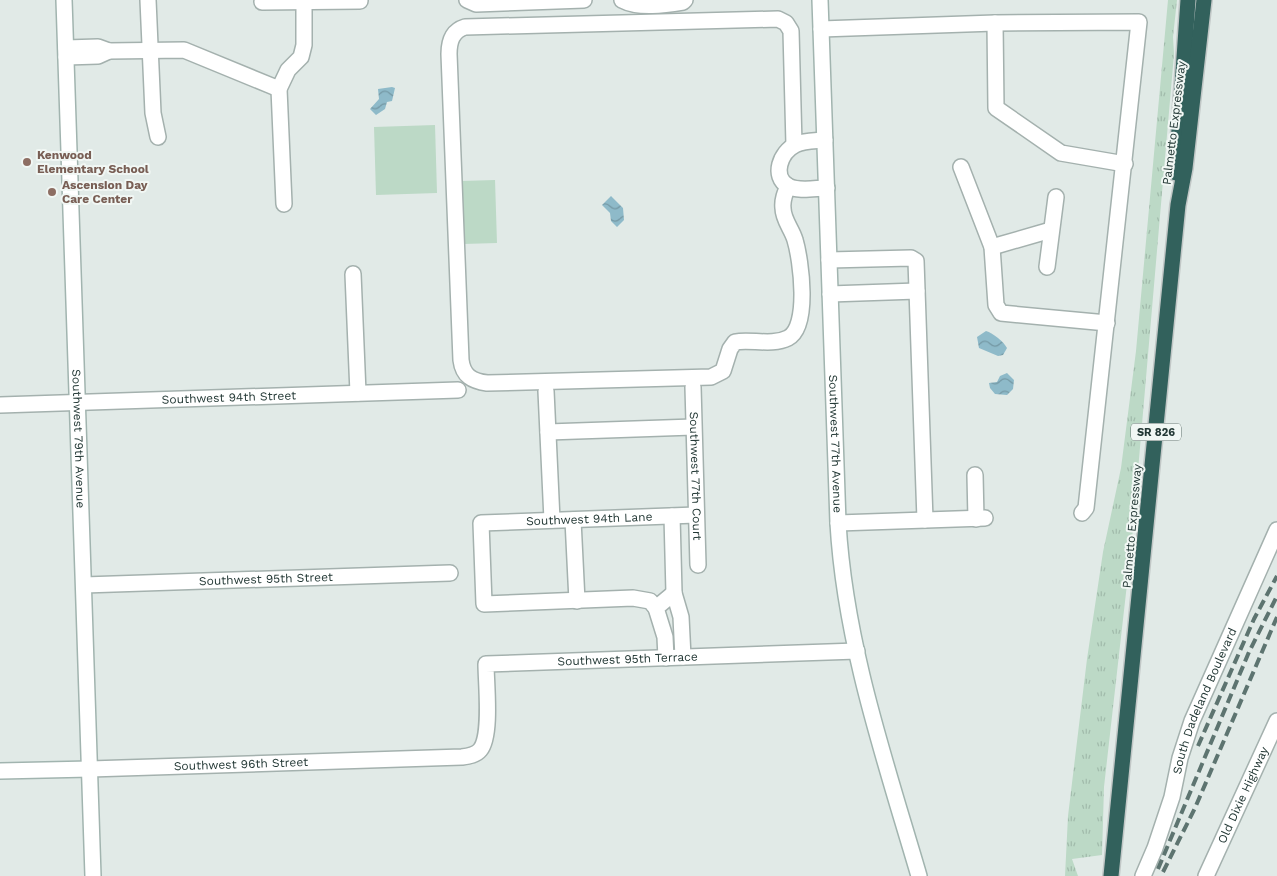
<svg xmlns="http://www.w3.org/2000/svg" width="1277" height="876" viewBox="0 0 1277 876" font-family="'Work Sans',sans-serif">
<defs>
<pattern id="grass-tufts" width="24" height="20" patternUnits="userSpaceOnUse" patternTransform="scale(1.25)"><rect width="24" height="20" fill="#bcd9c6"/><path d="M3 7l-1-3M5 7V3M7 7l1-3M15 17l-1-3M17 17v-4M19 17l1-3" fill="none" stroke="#a1bbab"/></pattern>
<pattern id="water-waves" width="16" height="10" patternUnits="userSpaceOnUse" patternTransform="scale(1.25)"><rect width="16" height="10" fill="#8ebac9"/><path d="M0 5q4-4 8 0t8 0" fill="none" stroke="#7498a4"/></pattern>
</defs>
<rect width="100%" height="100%" fill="#e1eae7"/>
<path fill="url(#grass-tufts)" d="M 1168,0 L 1177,0 L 1173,37 L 1174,54 L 1132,540 L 1104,787 L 1102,855 L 1072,859 L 1078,876 L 1065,876 L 1068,816 L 1087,659 L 1103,552 L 1121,468 L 1136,351 Z"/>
<g fill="#bcd9c6">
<path d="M 435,125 L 437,193 L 376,195 L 374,127 Z"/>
<path d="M 495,180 L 497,243 L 463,244 L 461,181 Z"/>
</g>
<g fill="url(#water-waves)">
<path d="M 392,87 L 395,88 L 392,101 L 387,102 L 385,109 L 376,115 L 370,109 L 379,99 L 378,89 Z"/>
<path d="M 611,196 L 623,208 L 624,220 L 617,227 L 611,221 L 610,213 L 602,205 Z"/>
<path d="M 986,331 C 993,333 1004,342 1007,348 L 1003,355 L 998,356 L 979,348 L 977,337 Z"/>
<path d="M 1007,373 L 1014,380 L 1013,389 L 1007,395 L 995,394 L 990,388 L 989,383 L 997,382 L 1000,376 Z"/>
</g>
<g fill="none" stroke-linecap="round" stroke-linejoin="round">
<g stroke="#a4b1ae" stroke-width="18">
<g id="street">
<path d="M 148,0 L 153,113 L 158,137"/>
<path d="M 467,0 L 476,4 L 584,0"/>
<path d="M 622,0 C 639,9 665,5 683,2 L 685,0"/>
<path d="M 262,2 L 360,1"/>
<path d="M 995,23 L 996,108 L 1061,153 L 1125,164"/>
<path d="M 821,29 L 995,23 L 1139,22 L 1086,508 L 1082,513"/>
<path d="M 66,48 L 98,47 L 109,51 L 98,56 L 66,57"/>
<path d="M 109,51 L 184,50 L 279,89"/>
<path d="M 825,140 C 815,141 804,140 795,145 C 781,152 771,176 788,186 C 798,192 816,188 827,188"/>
<path d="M 961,167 L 992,247 L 996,305 L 1001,313 L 1107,323"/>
<path d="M 788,186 C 785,193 782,200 783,208 C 783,220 792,229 795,240 C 801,260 810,327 788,338 C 772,346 751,339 735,342 L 730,349 L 723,371 L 711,377 L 487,383 C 472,381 463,376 461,360 L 449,54 C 449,42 452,31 465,27 L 778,19 L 786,23 L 791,31 L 794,145"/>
<path d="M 284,204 L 279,89 L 288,70 L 301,57 L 304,45 L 304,0"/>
<path d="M 992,247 L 1051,230"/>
<path d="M 829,260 L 911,258 L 916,261 L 925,520"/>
<path d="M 1047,267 L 1056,197"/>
<path d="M 353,274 L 358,393"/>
<path d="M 830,294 L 917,291"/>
<path id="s1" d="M 693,387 L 698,565"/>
<path d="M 546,391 L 552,520"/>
<path id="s2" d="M 0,405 L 458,390"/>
<path d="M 548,432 L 693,427"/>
<path d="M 975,475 L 976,519"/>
<path d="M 672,516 L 674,593 L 681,617 L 683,657"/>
<path d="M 573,520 L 577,601"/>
<path d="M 838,523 L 985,518"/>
<path id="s3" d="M 84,585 L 450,573"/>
<path id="s4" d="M 656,608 L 650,601 L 633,598 L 484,604 L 481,523 L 696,515"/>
<path d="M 666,658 L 665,637 L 656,608 L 674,593"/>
<path id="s5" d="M 90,769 L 462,757 C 469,756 476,755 480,750 C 492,736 486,683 486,664 L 857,651"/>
<path id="s6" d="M 1143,876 L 1155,848 L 1172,797 L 1180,758 L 1192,721 L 1277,530"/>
<path id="s7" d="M 1206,876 L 1277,721"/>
</g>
</g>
<g stroke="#a1b4af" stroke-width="18">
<g id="secondary">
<path id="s8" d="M 64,0 L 93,876"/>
<path id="s9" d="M 820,0 L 838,523 C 845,644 885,760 919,876"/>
<path d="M 0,771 L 90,769"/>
</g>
</g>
<g stroke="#c1c7c6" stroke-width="18">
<g id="highway">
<path d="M 1176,173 L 1188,0"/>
<path d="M 1111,876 L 1178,205 L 1185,168 L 1204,0"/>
</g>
</g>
<use href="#street" stroke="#fff" stroke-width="15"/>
<use href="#secondary" stroke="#fff" stroke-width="15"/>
<use href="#highway" stroke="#32615c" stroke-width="15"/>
<g stroke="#5d7470" stroke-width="4" stroke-dasharray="10 5" stroke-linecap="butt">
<path d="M 1198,746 L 1254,619 L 1277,576"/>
<path d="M 1158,869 L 1249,652 L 1277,596"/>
<path d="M 1163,872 L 1195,808 L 1277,617"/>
</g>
</g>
<g fill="#8d6e63" stroke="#f1f7f4" stroke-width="2">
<circle cx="27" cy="162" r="5"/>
<circle cx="52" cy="192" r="5"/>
</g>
<g text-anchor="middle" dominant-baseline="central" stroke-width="4" stroke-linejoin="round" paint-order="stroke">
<rect fill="#f1f7f4" stroke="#61716e" stroke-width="1" x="1131" y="423.5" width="50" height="17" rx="4"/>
<g font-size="11" font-weight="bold" fill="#233835">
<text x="1156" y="432">SR 826</text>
</g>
<g font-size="12" fill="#233835" stroke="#f1f7f4">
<text transform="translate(1174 123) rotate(-83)">Palmetto Expressway</text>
<text stroke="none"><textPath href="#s2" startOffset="229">Southwest 94th Street</textPath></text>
<text stroke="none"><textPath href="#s8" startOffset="439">Southwest 79th Avenue</textPath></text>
<text stroke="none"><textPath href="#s9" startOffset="444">Southwest 77th Avenue</textPath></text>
<text stroke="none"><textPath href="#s1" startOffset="89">Southwest 77th Court</textPath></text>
<text stroke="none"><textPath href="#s4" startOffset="365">Southwest 94th Lane</textPath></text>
<text transform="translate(1132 526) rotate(-85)">Palmetto Expressway</text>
<text stroke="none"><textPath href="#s3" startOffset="182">Southwest 95th Street</textPath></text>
<text stroke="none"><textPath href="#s5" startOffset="621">Southwest 95th Terrace</textPath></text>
<text stroke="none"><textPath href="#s6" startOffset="186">South Dadeland Boulevard</textPath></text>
<text stroke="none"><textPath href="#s5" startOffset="151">Southwest 96th Street</textPath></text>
<text stroke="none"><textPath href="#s7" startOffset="89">Old Dixie Highway</textPath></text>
</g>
<g font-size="12" font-weight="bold" fill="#785e54" stroke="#f1f7f4" text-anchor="start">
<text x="37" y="155">Kenwood<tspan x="37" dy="14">Elementary School</tspan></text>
<text x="62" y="185">Ascension Day<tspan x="62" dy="14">Care Center</tspan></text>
</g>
</g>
</svg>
